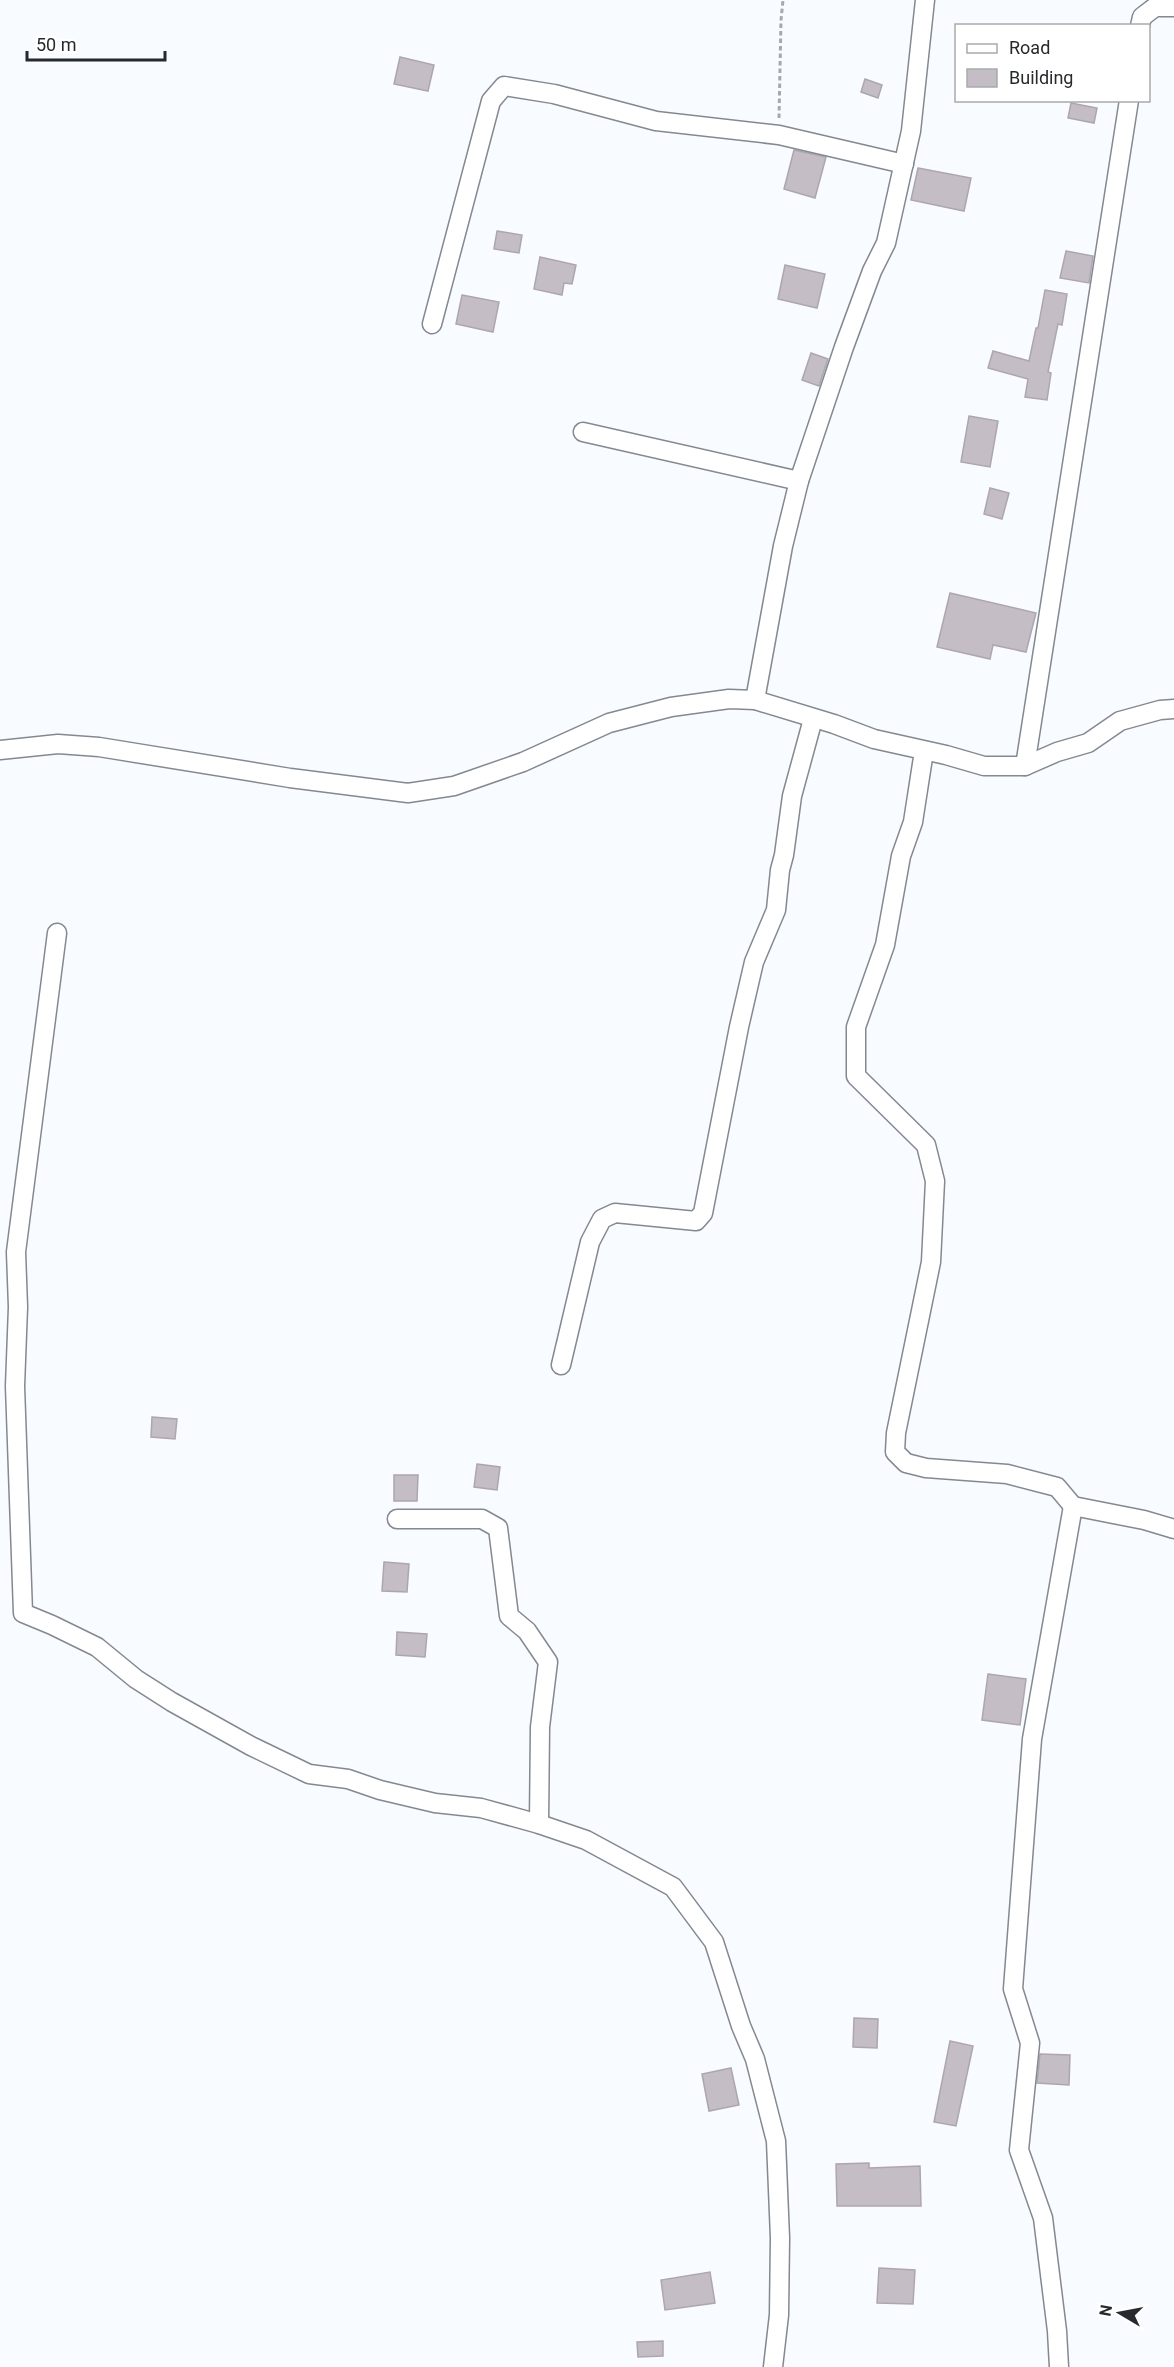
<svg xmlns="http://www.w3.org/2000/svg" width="1174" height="2367" viewBox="0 0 1174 2367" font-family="Roboto,sans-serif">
<rect width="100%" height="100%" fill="#f8fbff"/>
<g fill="#c4bdc5" stroke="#ada6ae" stroke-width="1.5">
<path d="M 400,57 L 434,65 L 428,91 L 394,84 Z"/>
<path d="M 865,79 L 882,85 L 878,98 L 861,92 Z"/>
<path d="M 1071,103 L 1097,108 L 1094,123 L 1068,118 Z"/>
<path d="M 794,150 L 826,157 L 815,198 L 784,189 Z"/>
<path d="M 918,168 L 971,178 L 964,211 L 911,200 Z"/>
<path d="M 497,231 L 522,235 L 519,253 L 494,249 Z"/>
<path d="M 1066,251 L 1093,256 L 1089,283 L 1060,278 Z"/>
<path d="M 540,257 L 576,265 L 572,284 L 564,283 L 562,295 L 534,289 Z"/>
<path d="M 785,265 L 825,274 L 817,308 L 778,299 Z"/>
<path d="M 1045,290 L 1067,294 L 1062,325 L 1058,324 L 1048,372 L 1051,373 L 1047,400 L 1025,397 L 1028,379 L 988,368 L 993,351 L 1029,361 L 1036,328 L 1038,328 Z"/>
<path d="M 462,295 L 499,302 L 493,332 L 456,324 Z"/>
<path d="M 811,353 L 828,359 L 819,386 L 802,380 Z"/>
<path d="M 969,416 L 998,421 L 990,467 L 961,462 Z"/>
<path d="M 990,488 L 1009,493 L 1002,519 L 984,514 Z"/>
<path d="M 950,593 L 1036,613 L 1026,652 L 993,645 L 990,659 L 937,647 Z"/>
<path d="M 152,1417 L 177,1419 L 175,1439 L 151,1437 Z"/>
<path d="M 477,1464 L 500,1467 L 497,1490 L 474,1487 Z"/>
<path d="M 394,1475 L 418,1475 L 417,1501 L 394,1501 Z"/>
<path d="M 384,1562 L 409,1564 L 407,1592 L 382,1591 Z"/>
<path d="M 397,1632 L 427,1634 L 425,1657 L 396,1655 Z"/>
<path d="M 988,1674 L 1026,1679 L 1020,1725 L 982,1720 Z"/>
<path d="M 854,2018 L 878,2019 L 877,2048 L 853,2047 Z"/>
<path d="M 950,2041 L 973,2046 L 956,2126 L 934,2122 Z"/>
<path d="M 1040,2054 L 1070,2055 L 1069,2085 L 1037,2083 Z"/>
<path d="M 731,2068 L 739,2105 L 709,2111 L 702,2074 Z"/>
<path d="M 869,2163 L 869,2168 L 920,2166 L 921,2206 L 837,2206 L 836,2164 Z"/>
<path d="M 879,2268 L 915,2270 L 913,2304 L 877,2303 Z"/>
<path d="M 710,2272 L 715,2303 L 665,2310 L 661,2280 Z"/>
<path d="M 663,2341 L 663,2356 L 638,2357 L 637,2342 Z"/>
</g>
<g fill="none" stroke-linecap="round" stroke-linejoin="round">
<g stroke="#828990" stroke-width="21">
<g id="street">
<path d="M 1140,26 L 1142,17 L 1155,7 L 1174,7"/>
<path d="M 432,324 L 491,101 L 504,86 L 554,94 L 656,121 L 779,135 L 904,164"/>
<path d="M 583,432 L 799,481"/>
<path d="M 755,700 L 783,546 L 799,481 L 844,347 L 872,271 L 886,243 L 911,131 L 925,0"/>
<path d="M 0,750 L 58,744 L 99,747 L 290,778 L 408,793 L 454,786 L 523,762 L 609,723 L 671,707 L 729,699 L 755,700 L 834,724 L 874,739 L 946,755 L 984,766 L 1025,766 L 1057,752 L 1088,743 L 1120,721 L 1160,710 L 1174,709"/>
<path d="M 924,751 L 913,822 L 901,856 L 885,945 L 856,1027 L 856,1076 L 926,1145 L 935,1181 L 931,1262 L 896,1433 L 895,1452 L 906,1463 L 926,1468 L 1007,1474 L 1057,1487 L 1073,1506 L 1144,1520 L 1174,1529"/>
<path d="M 1025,766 L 1129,100"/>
<path d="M 57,933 L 16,1252 L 18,1307 L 15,1386 L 23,1613 L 52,1625 L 97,1647 L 136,1679 L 172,1702 L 251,1746 L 309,1774 L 348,1779 L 380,1790 L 435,1803 L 481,1808 L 539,1824 L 586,1840 L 673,1887 L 714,1942 L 741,2026 L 755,2059 L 776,2141 L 780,2238 L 779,2315 L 773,2367"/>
<path d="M 561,1365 L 590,1242 L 602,1219 L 615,1213 L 696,1221 L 703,1213 L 739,1027 L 754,962 L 776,910 L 780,870 L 784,855 L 792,796 L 813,719"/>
<path d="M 397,1519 L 482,1519 L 498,1528 L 509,1616 L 527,1631 L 548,1662 L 540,1727 L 539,1824"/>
<path d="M 1059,2367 L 1057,2331 L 1043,2218 L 1019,2150 L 1030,2043 L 1013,1989 L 1032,1739 L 1073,1506"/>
</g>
</g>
<path stroke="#a6a9ac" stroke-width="3" stroke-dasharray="4.5 3" stroke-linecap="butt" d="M 779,118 L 781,20 L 783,0"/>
<use href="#street" stroke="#fff" stroke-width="18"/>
</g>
<rect x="955" y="24" width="195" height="78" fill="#ffffff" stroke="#a9aaab" stroke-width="1.5"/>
<rect x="967" y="44" width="30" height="9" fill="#ffffff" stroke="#a9aaab" stroke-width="1.5"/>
<text x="1009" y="54" font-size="18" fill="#272a2c">Road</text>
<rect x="967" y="69" width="30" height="18" fill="#c4bdc5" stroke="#a9aaab" stroke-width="1.5"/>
<text x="1009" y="84" font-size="18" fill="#272a2c">Building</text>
<g transform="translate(1120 2313) rotate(280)" stroke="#ffffff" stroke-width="4.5" paint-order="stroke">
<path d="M0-4.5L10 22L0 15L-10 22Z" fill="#272a2c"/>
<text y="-9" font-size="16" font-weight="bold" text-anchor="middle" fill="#272a2c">N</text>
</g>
<path d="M27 51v9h138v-9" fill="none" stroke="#272a2c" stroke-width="3"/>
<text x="36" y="51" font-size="18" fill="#272a2c" stroke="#ffffff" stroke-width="4.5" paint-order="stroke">50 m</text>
</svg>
